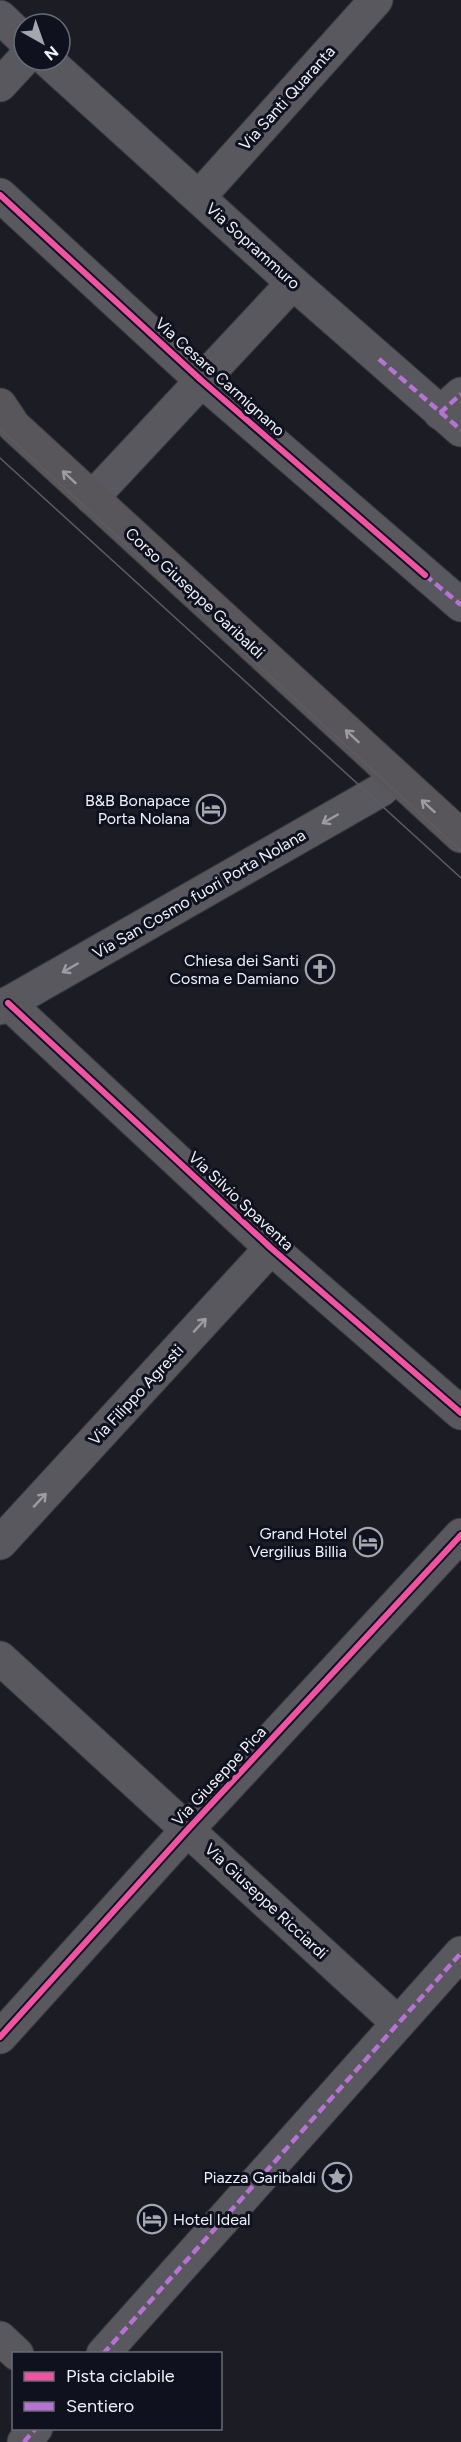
<svg xmlns="http://www.w3.org/2000/svg" width="461" height="2442" viewBox="0 0 461 2442" font-family="Figtree,sans-serif">
<rect width="100%" height="100%" fill="#1c1d24"/>
<g fill="none" stroke-linecap="round" stroke-linejoin="round">
<g stroke="#393a40" stroke-width="35">
<g id="street">
<path d="M 0,17 L 24,40"/>
<path d="M 47,60 L 293,283 L 461,430"/>
<path d="M 0,85 L 24,59"/>
<path d="M 0,195 L 201,380 L 461,605"/>
<path d="M 199,197 L 376,0"/>
<path d="M 440,413 L 461,394"/>
<path d="M 92,498 L 293,283"/>
<path d="M 8,1003 L 271,1248 L 461,1413"/>
<path d="M 0,1008 L 381,790 L 395,776"/>
<path d="M 0,1543 L 271,1248"/>
<path d="M 0,1658 L 398,2023"/>
<path d="M 0,2037 L 188,1829 L 461,1535"/>
<path d="M 0,2338 L 17,2354"/>
<path d="M 103,2354 L 461,1953"/>
<path d="M 24,2442 L 36,2428"/>
</g>
</g>
<g stroke="#393a40" stroke-width="35">
<path id="secondary" d="M 0,405 L 14,426 L 461,836"/>
</g>
<use href="#street" stroke="#58585e" stroke-width="33"/>
<use href="#secondary" stroke="#58565a" stroke-width="33"/>
<g stroke="#5c5d62" stroke-width="1.5">
<path d="M 0,429 L 461,851"/>
<path d="M 0,458 L 461,878"/>
</g>
<g stroke="#b673d3" stroke-width="4.5" stroke-dasharray="9 4.5" stroke-linecap="butt">
<path d="M 379,359 L 461,430"/>
<path d="M 440,413 L 461,394"/>
<path d="M 425,575 L 461,605"/>
<path d="M 103,2354 L 461,1953"/>
<path d="M 24,2442 L 36,2428"/>
</g>
<g stroke="#0f121e" stroke-width="10">
<g id="cycleway">
<path d="M 0,195 L 201,380 L 425,575"/>
<path d="M 8,1003 L 271,1248 L 461,1413"/>
<path d="M 0,2037 L 188,1829 L 461,1535"/>
</g>
</g>
<use href="#cycleway" stroke="#f153a3" stroke-width="6"/>
</g>
<defs><path id="oneway-shaft" d="M-6 0H5M1.5-3L5.5 0L1.5 3" fill="none" stroke-width="1.6" stroke-linecap="round" stroke-linejoin="round" transform="scale(1.5)"/></defs>
<g stroke="#9c9ca2">
<use href="#oneway-shaft" transform="translate(69 477) rotate(-137)"/>
<use href="#oneway-shaft" transform="translate(352 736) rotate(-137)"/>
<use href="#oneway-shaft" transform="translate(428 806) rotate(-138)"/>
</g>
<g stroke="#9c9da4">
<use href="#oneway-shaft" transform="translate(330 819) rotate(150)"/>
<use href="#oneway-shaft" transform="translate(70 968) rotate(150)"/>
<use href="#oneway-shaft" transform="translate(200 1325) rotate(-47)"/>
<use href="#oneway-shaft" transform="translate(40 1500) rotate(-47)"/>
</g>
<defs>
<g id="hotel-ring" transform="scale(1.5)"><circle r="9.5" fill="#0f121e" stroke="#a4a7ae" stroke-width="1.5"/><path d="M-6-4.5h1.5V1H6V5H4.5V3h-9V5H-6ZM-4 0a1.8 1.8 0 1 1 3.6 0ZM.5 0V-2.5h3Q6-2.5 6 0Z" fill="#a4a7ae"/></g>
<g id="church-ring" transform="scale(1.5)"><circle r="9.5" fill="#0f121e" stroke="#a4a7ae" stroke-width="1.5"/><path d="M-1.2-6h2.4v3.5h3.3v2.4h-3.3V6h-2.4V-.1h-3.3v-2.4h3.3Z" fill="#a4a7ae"/></g>
<g id="sight-ring" transform="scale(1.5)"><circle r="9.5" fill="#0f121e" stroke="#a4a7ae" stroke-width="1.5"/><path d="M0-6L1.8-2.2L6-1.7L2.9 1.2L3.7 5.4L0 3.3L-3.7 5.4L-2.9 1.2L-6-1.7L-1.8-2.2Z" fill="#a4a7ae"/></g>
</defs>
<g fill-rule="evenodd">
<use href="#hotel-ring" x="211" y="809"/>
<use href="#church-ring" x="320" y="969"/>
<use href="#hotel-ring" x="368" y="1542"/>
<use href="#sight-ring" x="337" y="2177"/>
<use href="#hotel-ring" x="152" y="2219"/>
</g>
<g text-anchor="middle" dominant-baseline="central" stroke-width="6" stroke-linejoin="round" paint-order="stroke">
<g font-size="16" fill="#eef1f9" stroke="#0f121e">
<text transform="translate(287 98) rotate(-48)">Via Santi Quaranta</text>
<text transform="translate(253 246) rotate(42)">Via Soprammuro</text>
<text transform="translate(220 377) rotate(42)">Via Cesare Carmignano</text>
<text transform="translate(195 593) rotate(43)">Corso Giuseppe Garibaldi</text>
<text transform="translate(199 894) rotate(-30)">Via San Cosmo fuori Porta Nolana</text>
<text transform="translate(241 1201) rotate(43)">Via Silvio Spaventa</text>
<text transform="translate(136 1395) rotate(-47)">Via Filippo Agresti</text>
<text transform="translate(219 1776) rotate(-47)">Via Giuseppe Pica</text>
<text transform="translate(266 1901) rotate(43)">Via Giuseppe Ricciardi</text>
</g>
<g font-size="16" fill="#eef1f9" stroke="#0f121e" text-anchor="end">
<text x="190" y="800">B&amp;B Bonapace<tspan x="190" dy="18">Porta Nolana</tspan></text>
<text x="299" y="960">Chiesa dei Santi<tspan x="299" dy="18">Cosma e Damiano</tspan></text>
<text x="347" y="1533">Grand Hotel<tspan x="347" dy="18">Vergilius Billia</tspan></text>
<text x="316" y="2177">Piazza Garibaldi</text>
<text x="173" y="2219" text-anchor="start">Hotel Ideal</text>
</g>
</g>
<rect x="12" y="2352" width="210" height="78" fill="#0f121e" stroke="#686b76" stroke-width="1.5"/>
<rect x="24" y="2372" width="30" height="9" fill="#f153a3" stroke="#686b76" stroke-width="1.5"/>
<text x="66" y="2382" font-size="18" fill="#eef1f9">Pista ciclabile</text>
<rect x="24" y="2402" width="30" height="9" fill="#b673d3" stroke="#686b76" stroke-width="1.5"/>
<text x="66" y="2412" font-size="18" fill="#eef1f9">Sentiero</text>
<g transform="translate(42 42) rotate(140)"><circle r="28" fill="#0f121e" stroke="#686b76" stroke-width="1.5"/>
<path d="M0-4.5L10 22L0 15L-10 22Z" fill="#a4a7ae"/>
<text y="-9" font-size="16" font-weight="bold" text-anchor="middle" fill="#eef1f9">N</text>
</g>
</svg>
